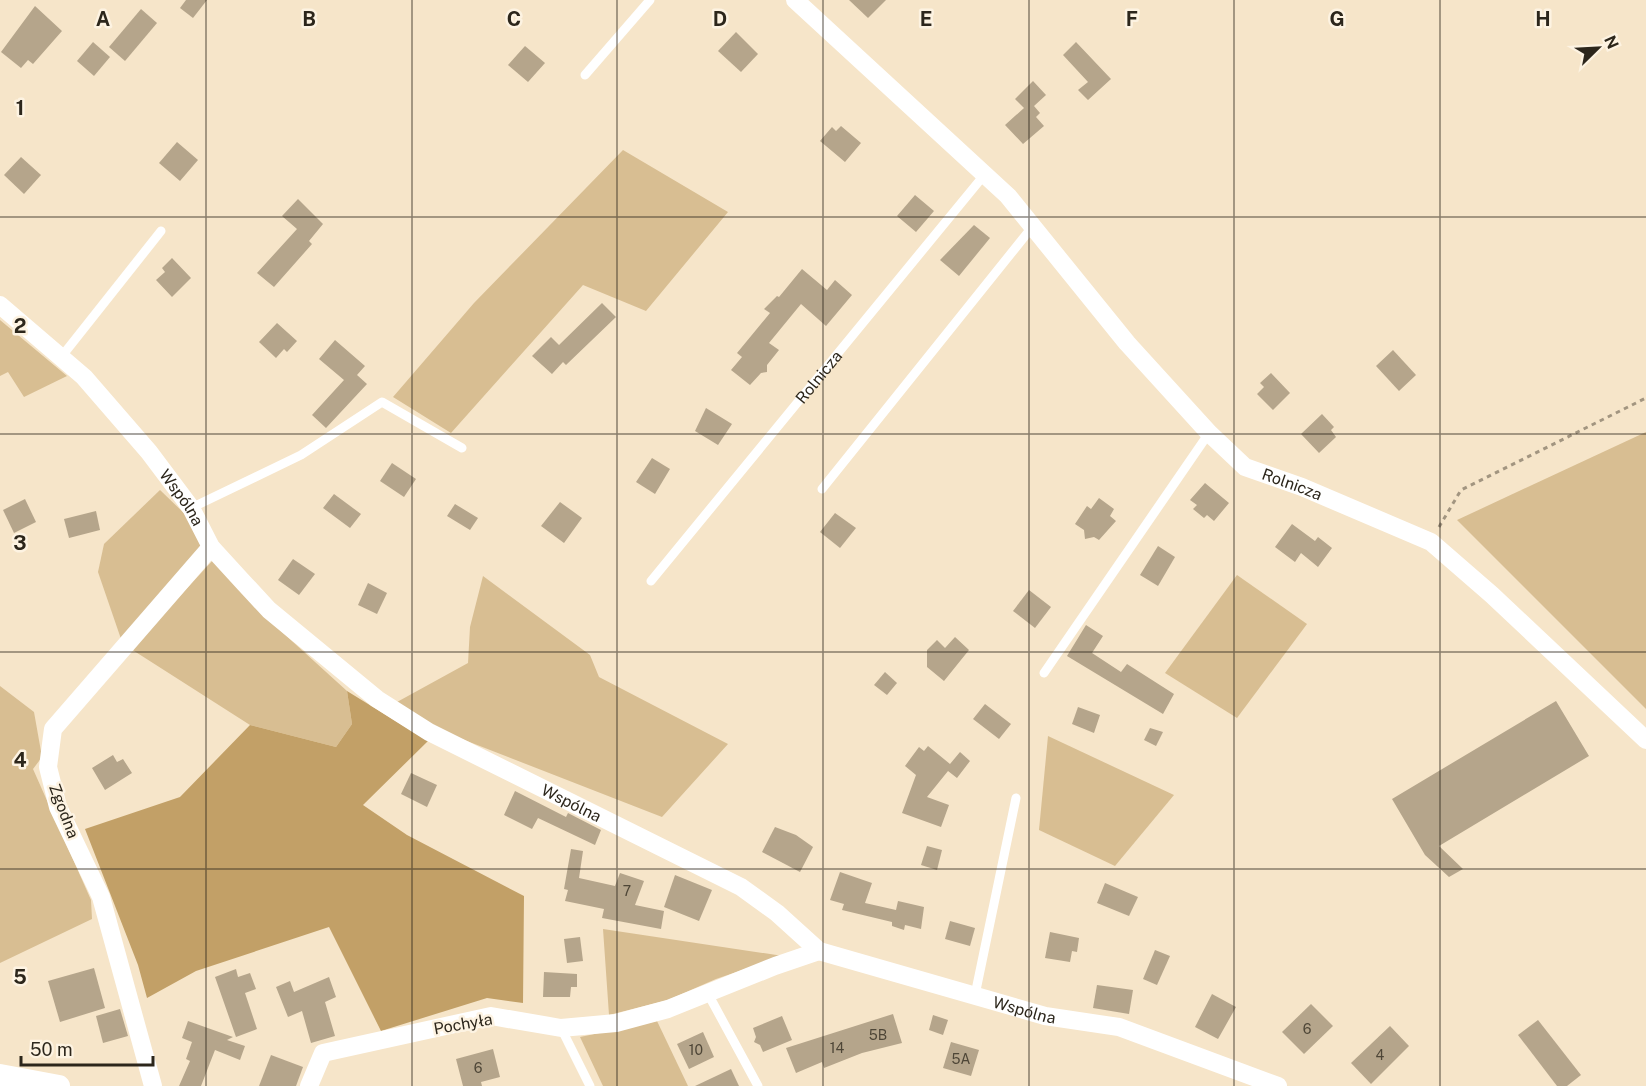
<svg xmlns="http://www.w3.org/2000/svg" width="1646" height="1086" viewBox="0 0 1646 1086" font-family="'Public Sans',sans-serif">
<rect width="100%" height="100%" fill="#f6e5c9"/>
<g fill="#d8be92">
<path d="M 623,150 L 728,212 L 646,311 L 583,285 L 451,433 L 393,397 L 474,303 Z"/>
<path d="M 0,320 L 67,376 L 24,397 L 8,372 L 0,376 Z"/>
<path d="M 1646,432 L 1646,709 L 1457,520 Z"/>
<path d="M 160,490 L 189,518 L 202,549 L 121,639 L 98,572 L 104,544 Z"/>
<path d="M 213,560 L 282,632 L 347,691 L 352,724 L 336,747 L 250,725 L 131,649 Z"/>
<path d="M 1237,575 L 1307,624 L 1237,718 L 1165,673 Z"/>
<path d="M 483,576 L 590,655 L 599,677 L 728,744 L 662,817 L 431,727 L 397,702 L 468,663 L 470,627 Z"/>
<path d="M 0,686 L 34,712 L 42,757 L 33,769 L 91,900 L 92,919 L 0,963 Z"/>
<path d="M 1048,736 L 1174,795 L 1115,866 L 1039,830 Z"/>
<path d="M 603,929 L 783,956 L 716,979 L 668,1000 L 609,1015 Z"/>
<path d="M 657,1021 L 688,1086 L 603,1086 L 580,1037 Z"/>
</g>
<path fill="#c2a067" d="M 347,691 L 428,741 L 363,805 L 407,835 L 524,896 L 523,1003 L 487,998 L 381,1031 L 329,927 L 196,971 L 147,998 L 138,965 L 85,829 L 180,797 L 250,725 L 336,747 L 352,724 Z"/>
<g fill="#b5a58b">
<path d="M 186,0 L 207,0 L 193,18 L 180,8 Z"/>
<path d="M 849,0 L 886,0 L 868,18 Z"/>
<path d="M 35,6 L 62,31 L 33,64 L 28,60 L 21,68 L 1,52 Z"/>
<path d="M 141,9 L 157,23 L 125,61 L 109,47 Z"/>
<path d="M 736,32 L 758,54 L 741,72 L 718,51 Z"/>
<path d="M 93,42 L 110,57 L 94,76 L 77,61 Z"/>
<path d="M 1076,42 L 1111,79 L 1088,100 L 1078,90 L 1088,82 L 1063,55 Z"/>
<path d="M 525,46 L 545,63 L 528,82 L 508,65 Z"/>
<path d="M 1033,81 L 1046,95 L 1034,106 L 1040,113 L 1036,117 L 1044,126 L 1023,144 L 1005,125 L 1024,108 L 1015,99 Z"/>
<path d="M 841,126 L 861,143 L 845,162 L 820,141 L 832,127 L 836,131 Z"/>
<path d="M 177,142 L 198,160 L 180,181 L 159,163 Z"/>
<path d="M 21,157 L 41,175 L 24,194 L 4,175 Z"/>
<path d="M 915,195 L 934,211 L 916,232 L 897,216 Z"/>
<path d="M 298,199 L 323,224 L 309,241 L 312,244 L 274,287 L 257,273 L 297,229 L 282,216 Z"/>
<path d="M 974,225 L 990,238 L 959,276 L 940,260 Z"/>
<path d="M 172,258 L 191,278 L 172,297 L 156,280 L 165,272 L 162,268 Z"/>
<path d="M 802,269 L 827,290 L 835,280 L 852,295 L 826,326 L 801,304 L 769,343 L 779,350 L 767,365 L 767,372 L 761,373 L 750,385 L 731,370 L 742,357 L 737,353 L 770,313 L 764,309 L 777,296 L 779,297 Z"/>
<path d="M 602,303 L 616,317 L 566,365 L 563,362 L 552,374 L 532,356 L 551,337 L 559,345 Z"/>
<path d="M 277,323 L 297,341 L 287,352 L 284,349 L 276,358 L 259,342 Z"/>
<path d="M 335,340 L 365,366 L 357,375 L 367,384 L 326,428 L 312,415 L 344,380 L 319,359 Z"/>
<path d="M 1393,350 L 1416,375 L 1399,391 L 1376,366 Z"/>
<path d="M 1271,373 L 1290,393 L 1273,410 L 1257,394 L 1264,387 L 1260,383 Z"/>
<path d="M 706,408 L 732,424 L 718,445 L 695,431 Z"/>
<path d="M 1322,414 L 1334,427 L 1331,430 L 1336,437 L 1319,453 L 1301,434 Z"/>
<path d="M 652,458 L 670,469 L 655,494 L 636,482 Z"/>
<path d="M 392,463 L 416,479 L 404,497 L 380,481 Z"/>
<path d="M 1205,483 L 1229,503 L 1214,521 L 1207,515 L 1204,518 L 1193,509 L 1197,505 L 1190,500 Z"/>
<path d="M 334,494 L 361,514 L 350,528 L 323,508 Z"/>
<path d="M 1099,498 L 1114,509 L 1110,516 L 1116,521 L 1099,540 L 1094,537 L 1085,539 L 1084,530 L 1075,524 L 1087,506 L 1091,509 Z"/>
<path d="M 25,499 L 36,522 L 14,533 L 3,510 Z"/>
<path d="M 560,502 L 582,518 L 564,543 L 541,526 Z"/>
<path d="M 455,504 L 478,518 L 470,530 L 447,516 Z"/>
<path d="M 96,511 L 100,530 L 69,538 L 64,519 Z"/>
<path d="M 835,513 L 856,528 L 840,548 L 820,532 Z"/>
<path d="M 1292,524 L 1315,541 L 1318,537 L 1332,548 L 1318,567 L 1301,553 L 1295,562 L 1275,547 Z"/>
<path d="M 1158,546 L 1175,557 L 1158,586 L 1140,575 Z"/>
<path d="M 293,559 L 315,574 L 299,595 L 278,580 Z"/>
<path d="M 368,583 L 387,593 L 377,614 L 358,605 Z"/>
<path d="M 1029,590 L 1051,607 L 1035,628 L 1013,611 Z"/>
<path d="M 1086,625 L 1103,636 L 1092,653 L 1121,672 L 1127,664 L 1174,694 L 1163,714 L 1067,656 Z"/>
<path d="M 955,637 L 969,650 L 944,681 L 927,667 L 927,650 L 937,640 L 945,648 Z"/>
<path d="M 885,672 L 897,683 L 887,695 L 874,685 Z"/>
<path d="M 1556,701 L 1589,756 L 1439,846 L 1463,869 L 1449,877 L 1425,855 L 1392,799 Z"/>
<path d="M 985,704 L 1011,724 L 999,739 L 973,719 Z"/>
<path d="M 1078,707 L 1100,715 L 1094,733 L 1072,724 Z"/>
<path d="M 1150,728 L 1163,732 L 1156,746 L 1144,740 Z"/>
<path d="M 928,746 L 950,764 L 960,752 L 970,761 L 957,778 L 948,771 L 927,797 L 949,805 L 941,827 L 902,813 L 916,775 L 905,766 L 919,747 L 924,751 Z"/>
<path d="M 113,755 L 117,762 L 123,759 L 132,773 L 105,790 L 92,768 Z"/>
<path d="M 411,773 L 437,785 L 427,807 L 401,794 Z"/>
<path d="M 515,791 L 566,817 L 568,813 L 601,830 L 595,845 L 538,818 L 532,829 L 504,815 Z"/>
<path d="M 775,827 L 796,835 L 813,847 L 800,872 L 762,852 Z"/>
<path d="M 927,846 L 942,850 L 937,870 L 921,865 Z"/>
<path d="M 571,849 L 583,851 L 579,878 L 615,886 L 620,873 L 644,881 L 635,905 L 664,911 L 661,929 L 602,918 L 604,909 L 565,901 L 568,890 L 564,889 Z"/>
<path d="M 840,872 L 872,883 L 865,903 L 896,910 L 898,901 L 924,907 L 921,929 L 905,925 L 904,930 L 892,926 L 892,922 L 842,910 L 844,904 L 830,900 Z"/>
<path d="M 675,875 L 712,890 L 699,921 L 664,907 Z"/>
<path d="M 1105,883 L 1138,897 L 1129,916 L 1097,903 Z"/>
<path d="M 950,921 L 975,928 L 970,946 L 945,939 Z"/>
<path d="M 1050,932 L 1079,938 L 1077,952 L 1072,951 L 1070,962 L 1045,958 Z"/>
<path d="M 580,937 L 583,961 L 567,963 L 564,939 Z"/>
<path d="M 1155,950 L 1170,956 L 1157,985 L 1143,979 Z"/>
<path d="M 94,968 L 105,1008 L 60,1022 L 48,981 Z"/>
<path d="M 236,969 L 238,977 L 250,973 L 256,989 L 245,993 L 257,1029 L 236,1037 L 215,977 Z"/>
<path d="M 544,972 L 577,974 L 577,987 L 571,987 L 570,997 L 543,997 Z"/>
<path d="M 329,977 L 336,997 L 325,1002 L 335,1036 L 311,1043 L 302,1011 L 288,1017 L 276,987 L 290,981 L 294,992 Z"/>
<path d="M 1097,985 L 1133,990 L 1129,1014 L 1093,1008 Z"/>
<path d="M 1212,994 L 1236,1007 L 1218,1039 L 1195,1027 Z"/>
<path d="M 1311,1004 L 1333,1026 L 1304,1054 L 1282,1032 Z"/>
<path d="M 120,1009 L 128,1036 L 103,1043 L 96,1016 Z"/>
<path d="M 893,1014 L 902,1043 L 862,1053 L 824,1068 L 822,1062 L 796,1073 L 786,1048 Z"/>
<path d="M 933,1015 L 948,1020 L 943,1035 L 929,1030 Z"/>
<path d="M 782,1016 L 792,1040 L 763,1052 L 760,1045 L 754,1042 L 756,1037 L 753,1028 Z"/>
<path d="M 1538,1020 L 1581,1075 L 1567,1086 L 1557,1086 L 1518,1035 Z"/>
<path d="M 188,1021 L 233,1037 L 227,1040 L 245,1046 L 240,1060 L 215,1050 L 201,1086 L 179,1086 L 190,1061 L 186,1059 L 192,1042 L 182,1038 Z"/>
<path d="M 1390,1026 L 1409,1046 L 1371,1084 L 1351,1063 Z"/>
<path d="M 703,1032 L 714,1057 L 689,1069 L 677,1044 Z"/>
<path d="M 951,1042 L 979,1050 L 971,1076 L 943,1068 Z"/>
<path d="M 493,1049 L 500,1077 L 481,1082 L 482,1086 L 463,1086 L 456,1059 Z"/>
<path d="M 271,1055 L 303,1067 L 296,1086 L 259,1086 Z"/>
<path d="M 731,1069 L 739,1086 L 695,1086 Z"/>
</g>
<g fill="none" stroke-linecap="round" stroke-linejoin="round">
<path stroke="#a29580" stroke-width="3" stroke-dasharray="4.5 4.5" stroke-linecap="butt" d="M 1439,527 L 1461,490 L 1646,398"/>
<g stroke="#fff" stroke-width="9">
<path d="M 585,75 L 650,0"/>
<path d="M 62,356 L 161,231"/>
<path d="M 822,489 L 1033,226"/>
<path d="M 191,508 L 301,455 L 382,402 L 462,448"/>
<path id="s1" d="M 651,581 L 985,174"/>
<path d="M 1044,673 L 1209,433"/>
<path d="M 707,992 L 758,1086"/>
<path d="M 975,995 L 1016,798"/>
<path d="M 561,1028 L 590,1086"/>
</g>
<g stroke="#fff" stroke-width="18">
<path id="s2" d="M 795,0 L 1008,196 L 1127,343 L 1209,433 L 1245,467 L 1302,487 L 1431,542 L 1492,595 L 1646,740"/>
<path id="s3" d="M 0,305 L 84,377 L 149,452 L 191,508 L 211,547 L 243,582 L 269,610 L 377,699 L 429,732 L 741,887 L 777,913 L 819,951 L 1045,1016 L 1119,1027 L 1278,1086"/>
<path d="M 153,1086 L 101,897 L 58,807 L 48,767 L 53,729 L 211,547"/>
<path d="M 309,1086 L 323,1053 L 491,1016 L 561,1028 L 616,1023 L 668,1009 L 775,966 L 819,951"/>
</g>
<path stroke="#fff" stroke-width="22" d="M 0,1075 L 59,1086"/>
</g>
<path fill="none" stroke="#2c261b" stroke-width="1.5" stroke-opacity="0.55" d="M 206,0 L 206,1086M 412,0 L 412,1086M 617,0 L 617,1086M 823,0 L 823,1086M 1029,0 L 1029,1086M 1234,0 L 1234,1086M 1440,0 L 1440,1086M 0,217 L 1646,217M 0,434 L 1646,434M 0,652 L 1646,652M 0,869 L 1646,869"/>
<g text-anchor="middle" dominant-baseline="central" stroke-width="5" stroke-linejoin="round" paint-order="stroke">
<g font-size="14" fill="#4e4637">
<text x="627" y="891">7</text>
<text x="1307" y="1029">6</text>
<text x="878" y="1035">5B</text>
<text x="837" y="1048">14</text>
<text x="696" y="1050">10</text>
<text x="1380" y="1055">4</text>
<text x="961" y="1059">5A</text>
<text x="478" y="1068">6</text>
</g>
<g font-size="16" fill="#2c261b" stroke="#fdf3e2">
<text stroke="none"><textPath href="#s1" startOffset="264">Rolnicza</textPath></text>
<text stroke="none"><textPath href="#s2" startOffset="700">Rolnicza</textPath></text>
<text stroke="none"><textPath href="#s3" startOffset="266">Wspólna</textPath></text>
<text stroke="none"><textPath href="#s3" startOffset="770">Wspólna</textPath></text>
<text transform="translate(64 811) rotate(69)">Zgodna</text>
<text stroke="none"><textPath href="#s3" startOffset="1274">Wspólna</textPath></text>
<text transform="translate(463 1024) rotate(-10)">Pochyła</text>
</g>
</g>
<g font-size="20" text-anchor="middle" font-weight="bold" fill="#2c261b" stroke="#fdf3e2" stroke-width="5" stroke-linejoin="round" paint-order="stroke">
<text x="103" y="26">A</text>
<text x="309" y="26">B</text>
<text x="514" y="26">C</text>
<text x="720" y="26">D</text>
<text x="926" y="26">E</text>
<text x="1132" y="26">F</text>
<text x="1337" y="26">G</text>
<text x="1543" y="26">H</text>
<text x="20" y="115">1</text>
<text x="20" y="333">2</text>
<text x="20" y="550">3</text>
<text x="20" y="767">4</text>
<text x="20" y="984">5</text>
</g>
<g transform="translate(1598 48) rotate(66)" stroke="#fdf3e2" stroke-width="4.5" paint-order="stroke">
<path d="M0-4.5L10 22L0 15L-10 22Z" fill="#2c261b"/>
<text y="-9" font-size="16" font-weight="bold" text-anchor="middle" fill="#2c261b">N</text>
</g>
<path d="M21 1056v9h132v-9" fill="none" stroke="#2c261b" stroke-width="3"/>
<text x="30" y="1056" font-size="18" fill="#2c261b" stroke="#fdf3e2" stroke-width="4.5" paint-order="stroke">50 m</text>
</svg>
